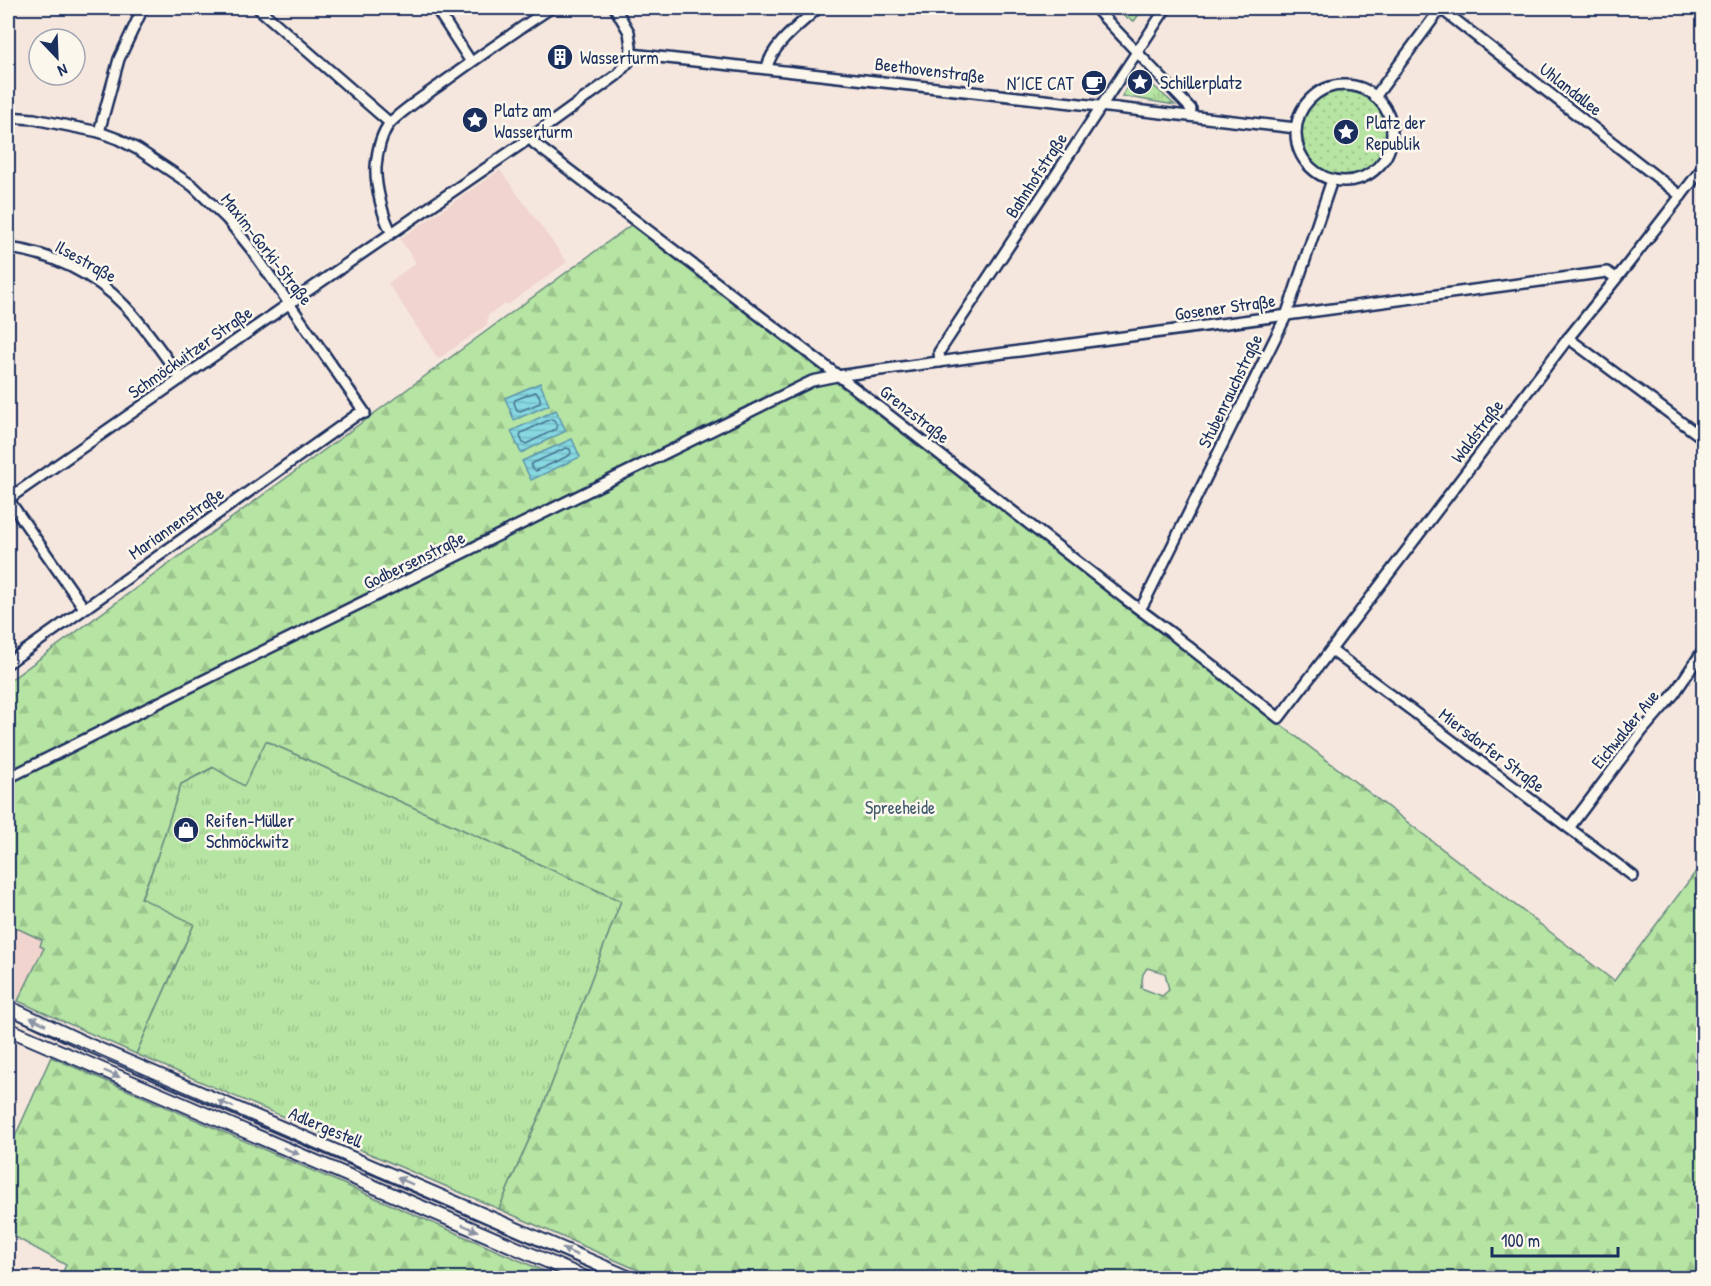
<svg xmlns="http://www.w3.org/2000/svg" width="1711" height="1286" viewBox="0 0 1711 1286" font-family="'Patrick Hand',sans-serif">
<defs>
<pattern id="grass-tufts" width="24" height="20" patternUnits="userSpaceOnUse" patternTransform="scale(1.5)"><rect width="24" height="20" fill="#b6e4a2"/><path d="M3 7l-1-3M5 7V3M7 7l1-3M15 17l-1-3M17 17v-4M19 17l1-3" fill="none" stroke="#9cc48e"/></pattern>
<pattern id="forest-firs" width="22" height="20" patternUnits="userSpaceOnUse" patternTransform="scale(1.5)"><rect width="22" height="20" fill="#b6e4a2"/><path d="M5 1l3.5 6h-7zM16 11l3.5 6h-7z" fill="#9cc48e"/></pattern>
<pattern id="park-dots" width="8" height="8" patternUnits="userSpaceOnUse" patternTransform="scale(1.5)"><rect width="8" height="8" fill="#b6e4a2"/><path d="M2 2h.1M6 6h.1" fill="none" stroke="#9cc48e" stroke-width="1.8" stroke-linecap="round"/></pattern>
<pattern id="water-rules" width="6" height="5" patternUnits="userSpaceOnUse" patternTransform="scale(1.5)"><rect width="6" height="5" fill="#87d8e1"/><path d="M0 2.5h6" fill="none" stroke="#74bac3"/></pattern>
</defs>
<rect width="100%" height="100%" fill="#f6e7de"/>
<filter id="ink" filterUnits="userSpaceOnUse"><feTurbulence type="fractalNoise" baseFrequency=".0167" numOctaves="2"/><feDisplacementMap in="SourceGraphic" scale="12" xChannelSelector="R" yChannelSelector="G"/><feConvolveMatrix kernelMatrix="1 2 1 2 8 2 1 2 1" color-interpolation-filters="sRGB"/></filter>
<g filter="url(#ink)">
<g fill="#f0d4cd">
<path d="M 500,170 L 567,262 L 509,304 L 505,304 L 488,315 L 487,325 L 438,359 L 388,283 L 416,263 L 400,239 Z"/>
<path d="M 8,924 L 42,940 L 44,948 L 18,1001 L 8,997 Z"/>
</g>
<g fill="url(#grass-tufts)" stroke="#688a80" stroke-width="1.5">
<path d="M 1136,72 L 1138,72 L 1175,105 L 1122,96 Z"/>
<path d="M 266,741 L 621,901 L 541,1112 L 499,1209 L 136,1054 L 194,924 L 141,899 L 155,863 L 181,784 Z"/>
</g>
<g fill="url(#forest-firs)" stroke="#688a80" stroke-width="1.5" fill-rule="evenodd">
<path d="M 631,225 L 1614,981 L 1703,862 L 1703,1278 L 656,1278 L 499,1209 L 541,1112 L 621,901 L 266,741 L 244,786 L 213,767 L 181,784 L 155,863 L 141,898 L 194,924 L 136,1054 L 18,1001 L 44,948 L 40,946 L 42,940 L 8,924 L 8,682 ZM 1147,968 L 1165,973 L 1169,990 L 1162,996 L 1141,988 L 1143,974 Z"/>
<path d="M 51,1057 L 560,1278 L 60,1278 L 66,1265 L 8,1233 L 8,1152 Z"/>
</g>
<g fill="url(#park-dots)" stroke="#688a80" stroke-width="1.5">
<path d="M 1117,8 L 1144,8 L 1134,21 L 1121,15 Z"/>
<circle cx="1345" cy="133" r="43"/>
</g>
<g fill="url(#water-rules)" stroke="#5c94ad" stroke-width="1.5">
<path d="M 540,383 L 549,405 L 514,420 L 505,398 Z"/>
<path d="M 556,410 L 566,431 L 521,453 L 511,431 Z"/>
<path d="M 572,439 L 580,457 L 531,480 L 522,461 Z"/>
</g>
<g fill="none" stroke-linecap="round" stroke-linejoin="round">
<g stroke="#467392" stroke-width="1.5">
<path d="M 535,392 C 539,393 541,399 540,403 L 520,411 L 517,410 L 514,403 L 515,400 Z"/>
<path d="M 551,419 L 554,420 L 557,426 L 556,429 L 526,444 L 523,443 L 520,436 L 521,433 Z"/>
<path d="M 566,448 L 570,449 L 571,453 L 570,455 L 536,471 L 533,469 L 531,465 L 533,463 Z"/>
</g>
<g stroke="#1b2f5e" stroke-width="14">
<g id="street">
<path d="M 258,8 L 390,123"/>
<path d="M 436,8 L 471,62"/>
<path d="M 1095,8 L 1191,109 L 1190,115"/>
<path d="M 1440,8 L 1681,196"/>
<path d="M 631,54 L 1296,128"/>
<path d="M 767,68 C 771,45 801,24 818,8"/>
<circle cx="1344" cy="133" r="48"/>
<path d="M 1375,97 L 1441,8"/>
<path d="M 8,117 L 34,119 L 99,132 L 118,139 L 139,150 L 193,186 L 227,219 L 252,250 L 365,413 L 358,414 L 8,663"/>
<path d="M 99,132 L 119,59 L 143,8"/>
<path d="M 530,138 L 535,144 L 857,390 L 1124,598 L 1170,632 L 1279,718 L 1566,341 L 1628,264 L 1704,166"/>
<path d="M 392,233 C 383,219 375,184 376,167 C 377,153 381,134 390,123 C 401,111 427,94 441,84 C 477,58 514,32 551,8"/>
<path d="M 8,248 C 51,253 95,274 125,306 C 146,328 164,354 181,379"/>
<path d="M 1568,338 L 1704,439"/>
<path d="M 940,362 L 939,352 L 1166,8"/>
<path d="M 8,499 L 290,303 L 530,138 L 617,75 L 630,60 L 631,46 L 629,32 L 615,8"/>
<path d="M 8,499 L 84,608"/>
<path d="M 1140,609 L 1145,601 L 1286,316 L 1332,180"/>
<path d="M 1331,650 L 1633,876"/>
<path d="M 8,778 L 186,689 L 812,381 L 837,376 L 967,358 L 1607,272 L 1616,278"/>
<path d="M 1569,828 L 1642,731 L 1674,694 L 1704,649"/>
</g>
</g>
<g stroke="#1b2f5e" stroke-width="16">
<g id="secondary">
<path d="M 8,1007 L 89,1045 L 630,1278"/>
<path d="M 8,1029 L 586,1278"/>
</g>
</g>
<use href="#street" stroke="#fbf7ec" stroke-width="9"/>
<use href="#secondary" stroke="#fbf7ec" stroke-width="12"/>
<path stroke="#1b2f5e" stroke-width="1.5" d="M 8,1015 L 613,1278"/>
</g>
<defs><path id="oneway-solid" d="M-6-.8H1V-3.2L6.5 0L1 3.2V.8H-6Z" transform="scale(1.5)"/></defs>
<g fill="#8b93a5">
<use href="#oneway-solid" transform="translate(38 1021) rotate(-155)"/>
<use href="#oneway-solid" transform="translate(112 1074) rotate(23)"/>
<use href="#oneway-solid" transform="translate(226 1104) rotate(-157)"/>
<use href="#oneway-solid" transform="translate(291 1151) rotate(23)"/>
<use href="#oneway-solid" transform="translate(405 1181) rotate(-156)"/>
<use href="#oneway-solid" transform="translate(470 1228) rotate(23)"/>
<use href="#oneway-solid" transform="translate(570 1252) rotate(-156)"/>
</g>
</g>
<defs>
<g id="building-disc" transform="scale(1.35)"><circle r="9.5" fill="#1b2f5e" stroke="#fbf7ec"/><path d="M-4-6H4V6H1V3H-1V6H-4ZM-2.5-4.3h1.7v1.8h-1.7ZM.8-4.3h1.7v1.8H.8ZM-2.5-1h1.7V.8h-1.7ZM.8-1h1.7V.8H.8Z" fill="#fff"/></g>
<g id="sight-disc" transform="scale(1.35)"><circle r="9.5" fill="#1b2f5e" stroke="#fbf7ec"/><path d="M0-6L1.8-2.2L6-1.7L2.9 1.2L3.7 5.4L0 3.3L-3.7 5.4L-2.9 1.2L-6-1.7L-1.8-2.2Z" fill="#fff"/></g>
<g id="cafe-disc" transform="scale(1.35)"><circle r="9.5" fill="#1b2f5e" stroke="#fbf7ec"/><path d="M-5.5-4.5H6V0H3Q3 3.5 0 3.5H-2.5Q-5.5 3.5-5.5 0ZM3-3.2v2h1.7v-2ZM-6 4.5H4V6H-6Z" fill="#fff"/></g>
<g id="shop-disc" transform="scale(1.35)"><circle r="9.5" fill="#1b2f5e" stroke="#fbf7ec"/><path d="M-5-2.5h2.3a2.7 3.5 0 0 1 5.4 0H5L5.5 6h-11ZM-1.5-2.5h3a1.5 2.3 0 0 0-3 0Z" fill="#fff"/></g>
</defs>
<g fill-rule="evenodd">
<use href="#building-disc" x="560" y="57"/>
<use href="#sight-disc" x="1140" y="82"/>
<use href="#cafe-disc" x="1094" y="83"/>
<use href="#sight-disc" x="475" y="120"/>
<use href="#sight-disc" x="1346" y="132"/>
<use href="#shop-disc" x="186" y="830"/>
</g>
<g text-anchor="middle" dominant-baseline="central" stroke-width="5" stroke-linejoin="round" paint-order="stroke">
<g font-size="18" fill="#1b2f5e" stroke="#fbf7ec" text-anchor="start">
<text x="580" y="57">Wasserturm</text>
<text x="1160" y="82">Schillerplatz</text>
<text x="1074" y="83" text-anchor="end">N´ICE CAT</text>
<text x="494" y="110">Platz am<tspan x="494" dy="21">Wasserturm</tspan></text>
<text x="1366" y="122">Platz der<tspan x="1366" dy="21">Republik</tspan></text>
<text x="206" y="820">Reifen-Müller<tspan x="206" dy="21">Schmöckwitz</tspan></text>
</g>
<g font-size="18" fill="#1b2f5e" stroke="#fbf7ec">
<text transform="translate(930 70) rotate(7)">Beethovenstraße</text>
<text transform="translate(1571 89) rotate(38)">Uhlandallee</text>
<text transform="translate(1036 175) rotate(-57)">Bahnhofstraße</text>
<text transform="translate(267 249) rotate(52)">Maxim-Gorki-Straße</text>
<text transform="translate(86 261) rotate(29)">Ilsestraße</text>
<text transform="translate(1225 307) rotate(-8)">Gosener Straße</text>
<text transform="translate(190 352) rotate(-35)">Schmöckwitzer Straße</text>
<text transform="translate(1230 391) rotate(-64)">Stubenrauchstraße</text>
<text transform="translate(915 414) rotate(38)">Grenzstraße</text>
<text transform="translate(1477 431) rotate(-53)">Waldstraße</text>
<text transform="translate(176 523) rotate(-35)">Mariannenstraße</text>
<text transform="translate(414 560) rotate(-26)">Godbersenstraße</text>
<text transform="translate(1625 729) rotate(-51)">Eichwalder Aue</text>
<text transform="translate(1492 750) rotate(37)">Miersdorfer Straße</text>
<text transform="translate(326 1127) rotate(23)">Adlergestell</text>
</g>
<g font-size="18" fill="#425c6f" stroke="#fbf7ec">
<text x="900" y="807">Spreeheide</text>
</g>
</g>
<rect width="1711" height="1286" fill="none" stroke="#fbf7ec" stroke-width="30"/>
<rect x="15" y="15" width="1681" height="1256" fill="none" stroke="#1b2f5e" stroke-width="2" filter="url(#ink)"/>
<g transform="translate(57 57) rotate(157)"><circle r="28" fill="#fbf7ec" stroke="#a1a7b3" stroke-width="1.5"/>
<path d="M0-4.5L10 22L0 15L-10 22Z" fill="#1b2f5e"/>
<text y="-9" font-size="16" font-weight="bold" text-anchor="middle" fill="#1b2f5e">N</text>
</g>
<path d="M1492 1247v9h126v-9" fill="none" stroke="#1b2f5e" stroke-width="3"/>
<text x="1501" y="1247" font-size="18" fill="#1b2f5e" stroke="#fbf7ec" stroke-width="4.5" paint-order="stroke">100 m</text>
</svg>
